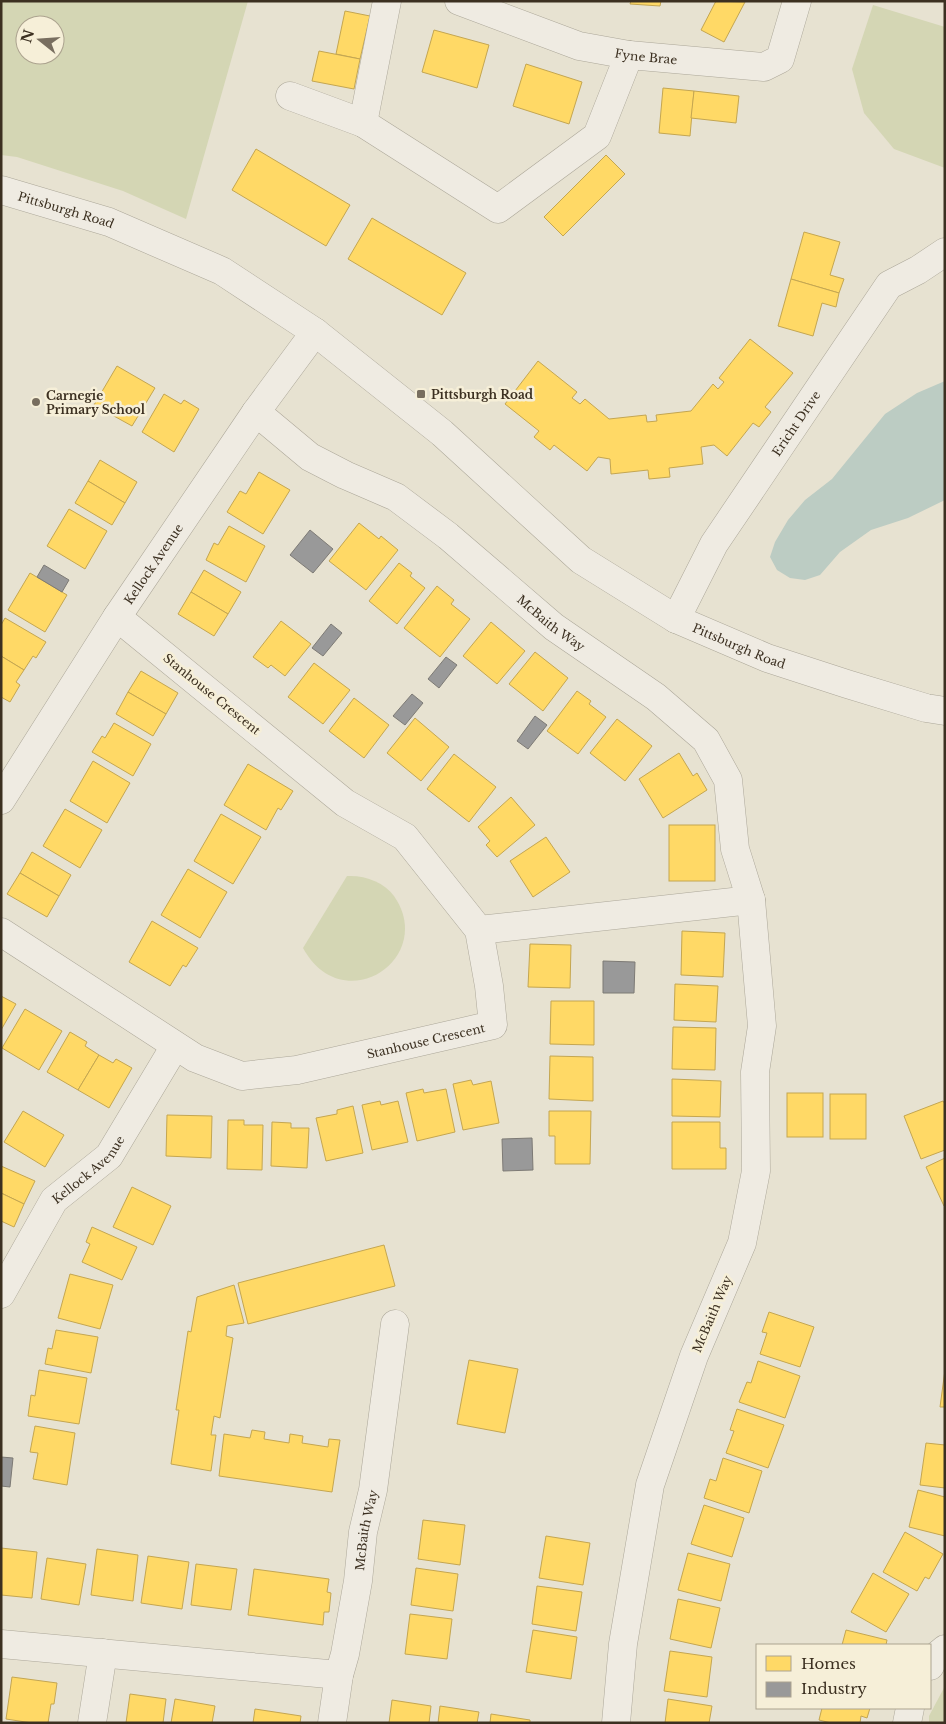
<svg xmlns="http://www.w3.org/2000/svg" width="946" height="1724" viewBox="0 0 946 1724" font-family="'Libre Baskerville',serif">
<rect width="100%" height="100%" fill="#e7e2d1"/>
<g fill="#d4d6b4" fill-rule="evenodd">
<path d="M 1,1 L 248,1 L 186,219 L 123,191 L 17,157 L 1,155 ZM 25,25 L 55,25 L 55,55 L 25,55 Z"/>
<path d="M 873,5 L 945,27 L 945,168 L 894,149 L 864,113 L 852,69 Z"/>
<path d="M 347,876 C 365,875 384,882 394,896 C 437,958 343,1021 303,948 Z"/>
<path d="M 945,1686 L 945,1723 L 929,1723 L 929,1716 Z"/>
</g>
<path fill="#bcccc3" d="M 945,381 L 945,500 L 908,518 L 871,530 L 840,552 L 820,575 L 805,580 L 790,578 L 777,570 L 770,557 L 775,542 L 788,520 L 805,500 L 832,479 L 885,414 L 917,393 Z"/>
<g fill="#ffd966" stroke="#c4a651">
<path d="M 631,1 L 661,1 L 660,6 L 630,4 Z"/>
<path d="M 716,1 L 745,2 L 724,42 L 701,30 Z"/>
<path d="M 345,11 L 370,16 L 360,59 L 336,54 Z"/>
<path d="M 434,30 L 489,45 L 477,88 L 422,72 Z"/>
<path d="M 319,51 L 360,59 L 354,89 L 312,81 Z"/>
<path d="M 526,64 L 582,82 L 569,124 L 513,106 Z"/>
<path d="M 663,88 L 694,91 L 690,136 L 659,133 Z"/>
<path d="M 694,91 L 739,96 L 736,123 L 691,118 Z"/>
<path d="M 256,149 L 350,205 L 326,246 L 232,190 Z"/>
<path d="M 606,155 L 625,174 L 563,236 L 544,217 Z"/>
<path d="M 372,218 L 466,273 L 442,315 L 348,259 Z"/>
<path d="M 804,232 L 840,242 L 830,275 L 844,279 L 839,293 L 791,279 Z"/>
<path d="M 791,279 L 839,293 L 836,307 L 822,303 L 813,336 L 778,326 Z"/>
<path d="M 750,339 L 793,373 L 765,407 L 771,412 L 759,427 L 753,423 L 727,456 L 714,445 L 701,447 L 703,464 L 669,468 L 670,477 L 649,479 L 648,470 L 611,474 L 610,459 L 598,457 L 587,471 L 554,445 L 550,450 L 534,437 L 539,431 L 505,404 L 538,361 L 577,392 L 572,398 L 580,404 L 585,399 L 609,419 L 646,415 L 647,422 L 657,421 L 656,415 L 691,411 L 713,384 L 718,389 L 724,382 L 719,378 Z"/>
<path d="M 117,366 L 155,388 L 132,426 L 94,405 Z"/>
<path d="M 164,394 L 181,404 L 184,400 L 199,409 L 174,452 L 142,432 Z"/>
<path d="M 100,460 L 137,482 L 125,503 L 88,481 Z"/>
<path d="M 259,472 L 290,490 L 263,534 L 227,512 L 240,491 L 246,494 Z"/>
<path d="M 88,481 L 125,503 L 112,525 L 75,503 Z"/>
<path d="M 69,509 L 107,531 L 85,569 L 47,546 Z"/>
<path d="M 359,523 L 379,539 L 381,536 L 398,550 L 366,590 L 329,561 Z"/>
<path d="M 229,526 L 265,546 L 246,582 L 206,560 L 214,543 L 218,545 Z"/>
<path d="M 399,563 L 412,573 L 410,576 L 425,588 L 397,624 L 369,601 Z"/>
<path d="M 204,570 L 241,592 L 228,614 L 191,592 Z"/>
<path d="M 30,573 L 67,595 L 45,632 L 8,610 Z"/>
<path d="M 437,586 L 454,600 L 451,604 L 470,619 L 440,657 L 404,628 Z"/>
<path d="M 191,592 L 228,614 L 214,636 L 178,614 Z"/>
<path d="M 5,618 L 46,642 L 36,658 L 33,656 L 24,670 L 1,656 L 1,625 Z"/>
<path d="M 281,621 L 311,644 L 285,676 L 271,665 L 268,668 L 253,657 Z"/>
<path d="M 491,622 L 525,651 L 497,684 L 463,656 Z"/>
<path d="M 535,652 L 568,678 L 543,711 L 509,684 Z"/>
<path d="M 1,656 L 24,670 L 16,682 L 20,685 L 10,702 L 1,697 Z"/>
<path d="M 314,663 L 350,690 L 323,724 L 288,697 Z"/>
<path d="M 141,671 L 178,693 L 166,714 L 128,692 Z"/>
<path d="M 577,691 L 591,701 L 589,704 L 606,717 L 578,754 L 547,731 Z"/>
<path d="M 128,692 L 166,714 L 153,736 L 116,714 Z"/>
<path d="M 354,698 L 389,725 L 364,758 L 329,731 Z"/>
<path d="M 415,718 L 449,747 L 421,781 L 387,753 Z"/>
<path d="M 617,719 L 652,746 L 625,781 L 590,753 Z"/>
<path d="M 114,723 L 151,744 L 133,776 L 92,752 L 102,736 L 105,738 Z"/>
<path d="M 679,753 L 693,776 L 697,773 L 707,790 L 663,818 L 639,779 Z"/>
<path d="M 454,754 L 496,787 L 469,822 L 427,789 Z"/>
<path d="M 93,761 L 130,783 L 107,823 L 70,801 Z"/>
<path d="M 248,764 L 293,791 L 281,810 L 278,808 L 266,830 L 224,805 Z"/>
<path d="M 511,797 L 535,825 L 497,857 L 486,845 L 490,841 L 478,827 Z"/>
<path d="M 65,809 L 102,830 L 80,868 L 43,846 Z"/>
<path d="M 221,814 L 261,837 L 233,884 L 194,861 Z"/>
<rect x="669" y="825" width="46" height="56"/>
<path d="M 546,837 L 570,872 L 533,897 L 510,861 Z"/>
<path d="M 32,852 L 71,875 L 59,896 L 20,873 Z"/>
<path d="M 188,869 L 227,892 L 200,938 L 161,915 Z"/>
<path d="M 20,873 L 59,896 L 47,917 L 7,894 Z"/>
<path d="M 152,921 L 198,948 L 186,967 L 183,965 L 170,986 L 129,962 Z"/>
<path d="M 682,931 L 725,933 L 723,977 L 681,975 Z"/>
<path d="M 530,944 L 571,945 L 570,988 L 528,987 Z"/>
<path d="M 675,984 L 718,986 L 716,1022 L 674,1020 Z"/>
<path d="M 1,996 L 16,1004 L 1,1030 Z"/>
<path d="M 551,1001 L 594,1001 L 594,1045 L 550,1044 Z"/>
<path d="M 25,1009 L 62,1031 L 39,1070 L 2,1048 Z"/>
<path d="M 673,1027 L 716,1028 L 715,1070 L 672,1069 Z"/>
<path d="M 70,1032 L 87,1042 L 85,1046 L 99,1055 L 78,1090 L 47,1072 Z"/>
<path d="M 99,1055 L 113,1063 L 116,1059 L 132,1068 L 109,1108 L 78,1090 Z"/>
<path d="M 550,1056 L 593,1057 L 593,1101 L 549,1099 Z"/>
<path d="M 672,1079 L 721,1081 L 720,1117 L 672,1116 Z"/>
<path d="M 471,1080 L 473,1085 L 491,1081 L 499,1123 L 463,1130 L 453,1084 Z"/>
<path d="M 423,1089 L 424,1093 L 446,1089 L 455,1132 L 417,1141 L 406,1093 Z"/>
<rect x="787" y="1093" width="36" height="44"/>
<rect x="830" y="1094" width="36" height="45"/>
<path d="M 380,1101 L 381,1105 L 398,1101 L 408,1142 L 372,1150 L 362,1105 Z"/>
<path d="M 943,1101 L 945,1104 L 945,1150 L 921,1159 L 904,1116 Z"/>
<path d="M 353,1106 L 363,1153 L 326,1161 L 316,1118 L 337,1114 L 337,1110 Z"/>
<path d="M 23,1111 L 64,1135 L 45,1167 L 4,1142 Z"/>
<path d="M 549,1111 L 591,1111 L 590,1164 L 555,1164 L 555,1136 L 549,1136 Z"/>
<path d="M 167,1115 L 212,1116 L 211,1158 L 166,1156 Z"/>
<path d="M 228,1120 L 244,1120 L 244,1125 L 263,1125 L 262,1170 L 227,1169 Z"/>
<path d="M 272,1122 L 291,1123 L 291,1128 L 309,1128 L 307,1168 L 271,1166 Z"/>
<path d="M 672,1122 L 720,1122 L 720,1148 L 726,1148 L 726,1169 L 672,1169 Z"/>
<path d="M 945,1158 L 945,1205 L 944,1206 L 926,1167 Z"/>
<path d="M 1,1166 L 35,1181 L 24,1204 L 1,1193 Z"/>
<path d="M 132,1187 L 171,1206 L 153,1245 L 113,1227 Z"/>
<path d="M 1,1193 L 24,1204 L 14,1227 L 1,1221 Z"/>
<path d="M 92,1227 L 137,1247 L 122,1280 L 82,1262 L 90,1244 L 86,1242 Z"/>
<path d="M 384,1245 L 395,1286 L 248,1324 L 238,1283 Z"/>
<path d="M 70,1274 L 113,1285 L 100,1329 L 58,1318 Z"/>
<path d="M 234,1285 L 244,1323 L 227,1326 L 226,1336 L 233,1338 L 220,1418 L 214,1416 L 211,1435 L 216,1435 L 211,1471 L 171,1464 L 179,1410 L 176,1410 L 188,1331 L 191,1332 L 197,1297 Z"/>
<path d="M 769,1312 L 814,1327 L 800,1367 L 760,1354 L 767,1333 L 762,1332 Z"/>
<path d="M 56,1330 L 98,1337 L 91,1373 L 45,1364 L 48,1348 L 52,1349 Z"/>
<path d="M 469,1360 L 518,1369 L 505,1433 L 457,1424 Z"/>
<path d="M 758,1361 L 800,1376 L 785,1418 L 739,1402 L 747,1382 L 751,1383 Z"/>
<path d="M 39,1370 L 87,1378 L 79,1424 L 28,1416 L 31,1395 L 35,1396 Z"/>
<path d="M 945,1370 L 945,1407 L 940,1407 Z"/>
<path d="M 737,1409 L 784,1425 L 768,1468 L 726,1453 L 734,1431 L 730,1430 Z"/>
<path d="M 35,1426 L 75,1433 L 67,1485 L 33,1479 L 38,1453 L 30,1452 Z"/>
<path d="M 252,1430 L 265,1432 L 264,1439 L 289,1443 L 290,1434 L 303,1436 L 302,1443 L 328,1447 L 329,1439 L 340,1440 L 332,1492 L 219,1476 L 224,1434 L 250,1438 Z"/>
<path d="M 926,1443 L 945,1445 L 945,1488 L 920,1485 Z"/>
<path d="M 723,1458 L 762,1471 L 749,1513 L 704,1498 L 710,1479 L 716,1481 Z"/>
<path d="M 918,1490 L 945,1497 L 945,1536 L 909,1527 Z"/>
<path d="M 704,1505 L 744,1518 L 732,1557 L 691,1544 Z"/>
<path d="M 423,1520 L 465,1525 L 460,1565 L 418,1559 Z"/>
<path d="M 905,1532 L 943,1554 L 929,1579 L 925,1577 L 917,1591 L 883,1572 Z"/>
<path d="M 546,1536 L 590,1543 L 583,1585 L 539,1578 Z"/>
<path d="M 1,1548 L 37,1552 L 32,1598 L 1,1595 Z"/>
<path d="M 97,1549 L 138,1555 L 133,1601 L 91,1595 Z"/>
<path d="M 688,1553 L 730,1564 L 721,1601 L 678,1590 Z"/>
<path d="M 148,1556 L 189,1562 L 182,1609 L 141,1603 Z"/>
<path d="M 47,1558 L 86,1564 L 79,1605 L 41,1599 Z"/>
<path d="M 196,1564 L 237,1569 L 231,1610 L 191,1605 Z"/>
<path d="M 416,1568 L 458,1574 L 453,1611 L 411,1605 Z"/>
<path d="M 254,1569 L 329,1579 L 327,1592 L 331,1593 L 329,1612 L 324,1612 L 323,1625 L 248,1615 Z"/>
<path d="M 873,1573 L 909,1594 L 886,1632 L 851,1612 Z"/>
<path d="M 537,1586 L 582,1592 L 576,1631 L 532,1624 Z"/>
<path d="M 678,1599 L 720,1608 L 711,1648 L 670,1639 Z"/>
<path d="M 410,1614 L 452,1619 L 447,1659 L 405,1654 Z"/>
<path d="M 533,1630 L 577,1637 L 571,1679 L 526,1672 Z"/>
<path d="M 846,1630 L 887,1640 L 886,1645 L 842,1645 Z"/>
<path d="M 670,1651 L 712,1657 L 707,1697 L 664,1691 Z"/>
<path d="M 12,1677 L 57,1683 L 54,1704 L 51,1704 L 48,1723 L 32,1723 L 6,1719 Z"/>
<path d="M 130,1694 L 166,1699 L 163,1723 L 126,1723 Z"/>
<path d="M 175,1699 L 215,1706 L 212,1723 L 171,1723 Z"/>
<path d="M 668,1699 L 712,1706 L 709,1723 L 665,1723 Z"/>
<path d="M 392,1700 L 431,1706 L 429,1723 L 389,1723 Z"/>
<path d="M 440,1706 L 479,1712 L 477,1723 L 438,1723 Z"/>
<path d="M 822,1708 L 870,1708 L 867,1718 L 861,1716 L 860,1723 L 831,1723 L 819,1720 Z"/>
<path d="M 255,1709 L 301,1716 L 300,1723 L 253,1723 Z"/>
<path d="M 491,1714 L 530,1720 L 530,1723 L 490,1723 Z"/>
</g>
<g fill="#999" stroke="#7d7a75">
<path d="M 310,530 L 333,549 L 313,573 L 290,555 Z"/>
<path d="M 44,565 L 69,580 L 62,592 L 37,577 Z"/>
<path d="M 331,624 L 342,633 L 323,656 L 312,648 Z"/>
<path d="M 446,657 L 457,665 L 439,688 L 428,679 Z"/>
<path d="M 412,694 L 423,703 L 405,725 L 393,716 Z"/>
<path d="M 535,716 L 547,725 L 528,749 L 517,741 Z"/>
<path d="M 603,961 L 635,962 L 634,993 L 603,993 Z"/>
<path d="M 532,1138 L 533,1170 L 503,1171 L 502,1139 Z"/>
<path d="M 1,1457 L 13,1458 L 10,1487 L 1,1486 Z"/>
</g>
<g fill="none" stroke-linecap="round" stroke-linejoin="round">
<g stroke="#aca799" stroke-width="29">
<g id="minor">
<path id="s1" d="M 459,1 L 579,46 L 629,55 L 764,67 L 780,59 L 797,1"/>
<path d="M 290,96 L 363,123 L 498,209 L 597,136 L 629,55"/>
<path d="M 363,123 L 387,1"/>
<path id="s2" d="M 1,190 L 109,222 L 222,271 L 315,332 L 442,433 L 581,560 L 676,619 L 767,658 L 847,684 L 926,708 L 945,711"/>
<path id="s3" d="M 256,412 L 310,457 L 345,475 L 396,497 L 448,536 L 554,627 L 656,697 L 706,740 L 728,780 L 735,849 L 751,900 L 762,1026 L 755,1072 L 756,1171 L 742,1243 L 694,1356 L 650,1485 L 623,1644 L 616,1723"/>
<path id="s4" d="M 676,619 L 714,544 L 889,285 L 918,270 L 945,252"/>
<path id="s5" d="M 1,800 L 117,617 L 256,412 L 315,332"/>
<path d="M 479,930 L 751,900"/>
<path id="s6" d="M 1,932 L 195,1058 L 242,1076 L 297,1070 L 493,1025 L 489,986 L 479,930 L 405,837 L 345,803 L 117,617"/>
<path id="s7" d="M 1,1294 L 54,1200 L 109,1156 L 175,1046"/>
<path d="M 1,1644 L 339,1675"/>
<path d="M 930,1666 L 934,1658 L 945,1649"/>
<path d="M 92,1723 L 103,1653"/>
<path id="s8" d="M 332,1723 L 339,1675 L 345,1654 L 358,1581 L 363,1532 L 373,1490 L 395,1324"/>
<path d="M 907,1723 L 910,1708"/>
</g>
</g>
<use href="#minor" stroke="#efebe2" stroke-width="28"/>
</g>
<g fill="#786e5f" stroke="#f6efd8" stroke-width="2">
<rect x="416" y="389" width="10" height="10" rx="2.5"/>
<circle cx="36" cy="402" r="5"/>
</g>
<g text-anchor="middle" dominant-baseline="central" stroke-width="5" stroke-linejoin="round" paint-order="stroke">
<g font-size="12" fill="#3c3021" stroke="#f6efd8">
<text stroke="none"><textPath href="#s1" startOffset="196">Fyne Brae</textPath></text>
<text stroke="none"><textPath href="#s2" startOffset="68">Pittsburgh Road</textPath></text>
<text stroke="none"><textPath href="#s4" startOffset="230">Ericht Drive</textPath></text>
<text stroke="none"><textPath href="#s5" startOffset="281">Kellock Avenue</textPath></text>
<text stroke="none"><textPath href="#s3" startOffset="365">McBaith Way</textPath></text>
<text stroke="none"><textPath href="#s2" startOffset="878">Pittsburgh Road</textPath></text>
<text transform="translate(212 694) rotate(39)">Stanhouse Crescent</text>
<text stroke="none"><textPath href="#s6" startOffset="469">Stanhouse Crescent</textPath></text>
<text stroke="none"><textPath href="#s7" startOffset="154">Kellock Avenue</textPath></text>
<text transform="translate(712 1314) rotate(-67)">McBaith Way</text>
<text stroke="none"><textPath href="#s8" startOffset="196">McBaith Way</textPath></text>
</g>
<g font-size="12" font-weight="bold" fill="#3c3021" stroke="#f6efd8" text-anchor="start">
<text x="431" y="394">Pittsburgh Road</text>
<text x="46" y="395">Carnegie<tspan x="46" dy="14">Primary School</tspan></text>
</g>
</g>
<rect width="946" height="1724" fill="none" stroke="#3c3021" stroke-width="5"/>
<rect x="756" y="1644" width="175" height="65" fill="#f6efd8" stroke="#aca38f"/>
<rect x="766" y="1656" width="25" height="15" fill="#ffd966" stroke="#aca38f"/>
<text x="801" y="1669" font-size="15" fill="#3c3021">Homes</text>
<rect x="766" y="1682" width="25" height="15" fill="#999999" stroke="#aca38f"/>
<text x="801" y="1694" font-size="15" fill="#3c3021">Industry</text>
<g transform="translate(40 40) rotate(287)"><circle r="24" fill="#f6efd8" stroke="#aca38f"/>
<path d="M0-4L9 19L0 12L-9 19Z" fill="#786e5f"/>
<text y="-8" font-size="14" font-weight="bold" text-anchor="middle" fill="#3c3021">N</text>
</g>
</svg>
